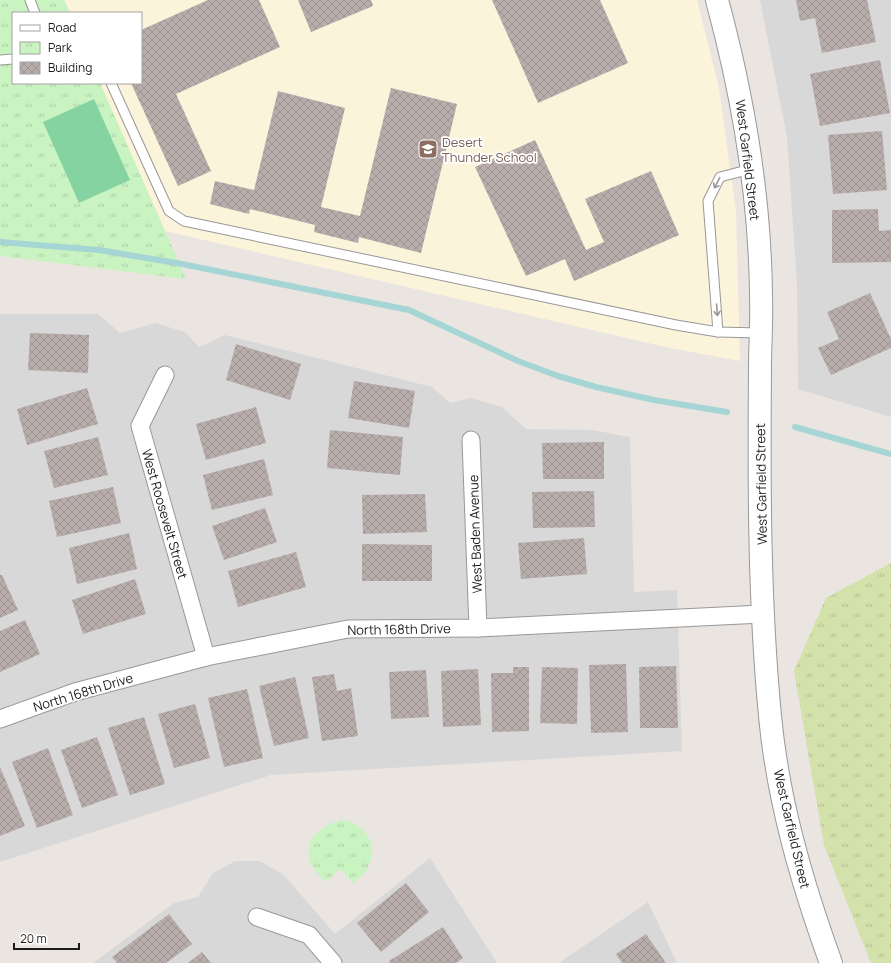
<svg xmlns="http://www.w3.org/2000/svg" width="891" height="963" viewBox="0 0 891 963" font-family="Manrope,sans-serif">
<defs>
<pattern id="grass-tufts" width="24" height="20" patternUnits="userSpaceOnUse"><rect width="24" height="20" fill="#d3e1ab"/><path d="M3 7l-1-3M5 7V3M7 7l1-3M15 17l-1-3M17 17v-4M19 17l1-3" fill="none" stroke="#b5c093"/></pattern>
<pattern id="park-tufts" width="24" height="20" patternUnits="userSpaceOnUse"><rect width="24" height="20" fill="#c9f3c1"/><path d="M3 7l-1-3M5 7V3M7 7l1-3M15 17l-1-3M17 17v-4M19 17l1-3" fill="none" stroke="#acd0a5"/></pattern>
<pattern id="building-cross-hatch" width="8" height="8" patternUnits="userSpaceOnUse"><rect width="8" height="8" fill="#b8adab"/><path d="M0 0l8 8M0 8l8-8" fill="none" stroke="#9e9493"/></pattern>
</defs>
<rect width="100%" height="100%" fill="#ebe5e1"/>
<g fill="#d9d8d8">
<path d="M 760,0 L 891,0 L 891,417 L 798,389 L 797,284 L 787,137 Z"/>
<path d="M 0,314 L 98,314 L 120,333 L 155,323 L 185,332 L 199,347 L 225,335 L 432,387 L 450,403 L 470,398 L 502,407 L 526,429 L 592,430 L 630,437 L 634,592 L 677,590 L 682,751 L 271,775 L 0,862 Z"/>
<path d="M 430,858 L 497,963 L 93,963 L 174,903 L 198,897 L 213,873 L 235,861 L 259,861 L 283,874 L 335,934 Z"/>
<path d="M 648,902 L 677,963 L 559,963 Z"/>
</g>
<path fill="#fbf3da" d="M 64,0 L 697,0 L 719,88 L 736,211 L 740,361 L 670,348 L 165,231 L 100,83 L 141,83 L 141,13 L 70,13 Z"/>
<path fill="url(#grass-tufts)" d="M 891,563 L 891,963 L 871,963 L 824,845 L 794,671 L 826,598 Z"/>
<g fill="url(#park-tufts)">
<path d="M 0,0 L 64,0 L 70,13 L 13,13 L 13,83 L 100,83 L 186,279 L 0,256 Z"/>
<path d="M 345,820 C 365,825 379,845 369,865 C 366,873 359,878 353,883 L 340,869 L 325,882 C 320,876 313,869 310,862 C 303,837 324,823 345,820 Z"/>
</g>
<path fill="#86d3a2" d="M 94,99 L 130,180 L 79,203 L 43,122 Z"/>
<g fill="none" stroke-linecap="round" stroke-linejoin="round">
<g stroke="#a5d5d4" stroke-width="6">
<path d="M 0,242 L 99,250 L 182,264 L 409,310 L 518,361 L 558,376 L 596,387 L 654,400 L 727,412"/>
<path d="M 795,427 L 891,454"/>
</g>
</g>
<g fill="url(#building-cross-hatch)">
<path d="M 208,0 L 259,0 L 280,47 L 176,94 L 211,171 L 178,186 L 131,83 L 141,83 L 141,30 Z"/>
<path d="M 298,0 L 371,0 L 373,6 L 311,32 Z"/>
<path d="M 492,0 L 600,0 L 628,63 L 538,103 Z"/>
<path d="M 796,0 L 867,0 L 876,42 L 822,53 L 815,18 L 800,21 Z"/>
<path d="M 880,60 L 890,113 L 820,126 L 810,74 Z"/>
<path d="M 391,88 L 457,104 L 421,253 L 359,237 L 358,243 L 314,232 L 315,225 L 250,209 L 249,214 L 210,204 L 215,181 L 254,190 L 278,91 L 345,108 L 321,207 L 360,216 Z"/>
<path d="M 882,131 L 887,190 L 833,194 L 828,135 Z"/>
<path d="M 535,140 L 586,250 L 604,242 L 585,199 L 651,171 L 679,235 L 574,281 L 565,259 L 526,276 L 475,167 Z"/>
<path d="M 878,209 L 879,231 L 891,230 L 891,262 L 832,263 L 832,210 Z"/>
<path d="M 870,293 L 891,339 L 891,348 L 831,375 L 818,348 L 839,339 L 827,312 Z"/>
<path d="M 30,333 L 89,335 L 88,373 L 28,370 Z"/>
<path d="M 236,344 L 301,364 L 290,400 L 226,380 Z"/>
<path d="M 354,381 L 415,391 L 409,428 L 348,418 Z"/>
<path d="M 87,388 L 98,424 L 27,445 L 17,409 Z"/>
<path d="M 256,407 L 266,443 L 206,460 L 196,424 Z"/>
<path d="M 330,430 L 403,437 L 400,475 L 327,468 Z"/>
<path d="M 98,437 L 108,475 L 54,488 L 44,451 Z"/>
<path d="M 604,442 L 604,479 L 543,479 L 542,443 Z"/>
<path d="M 264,459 L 273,495 L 212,510 L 203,475 Z"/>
<path d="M 113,487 L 121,523 L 57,537 L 49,501 Z"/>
<path d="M 594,491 L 595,527 L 533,528 L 532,492 Z"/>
<path d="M 425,494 L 427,532 L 363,534 L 362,495 Z"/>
<path d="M 265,508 L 277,542 L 224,560 L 212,526 Z"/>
<path d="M 129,533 L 137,569 L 77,584 L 69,548 Z"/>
<path d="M 584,538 L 587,574 L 521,579 L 518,543 Z"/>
<path d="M 362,544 L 432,545 L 432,581 L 362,581 Z"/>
<path d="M 296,552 L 306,587 L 238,607 L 228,571 Z"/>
<path d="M 0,575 L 2,575 L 18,610 L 0,618 Z"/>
<path d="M 135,579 L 146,614 L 83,634 L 72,600 Z"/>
<path d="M 25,620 L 40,654 L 0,672 L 0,631 Z"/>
<path d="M 626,664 L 628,732 L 591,733 L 589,665 Z"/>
<path d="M 676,666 L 678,728 L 640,728 L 639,667 Z"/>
<path d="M 513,667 L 529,667 L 529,731 L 492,732 L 491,673 L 513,673 Z"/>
<path d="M 542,667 L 578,668 L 577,724 L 540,723 Z"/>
<path d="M 478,669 L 481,725 L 443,727 L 441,671 Z"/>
<path d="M 426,670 L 429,717 L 391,719 L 389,672 Z"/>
<path d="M 334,674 L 337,691 L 351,688 L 358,736 L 322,741 L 312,677 Z"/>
<path d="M 295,677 L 309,738 L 274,746 L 259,686 Z"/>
<path d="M 247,689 L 263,758 L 224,767 L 208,698 Z"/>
<path d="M 195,704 L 210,758 L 174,768 L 158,714 Z"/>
<path d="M 144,717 L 165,784 L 130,795 L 108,728 Z"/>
<path d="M 97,737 L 118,795 L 82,808 L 61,750 Z"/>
<path d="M 48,748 L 73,815 L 37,828 L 12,762 Z"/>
<path d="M 0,767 L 25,826 L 0,836 Z"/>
<path d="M 406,883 L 429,912 L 381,952 L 357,923 Z"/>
<path d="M 169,914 L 192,944 L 166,963 L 117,963 L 112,957 Z"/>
<path d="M 443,927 L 463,958 L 456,963 L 390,963 L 389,961 Z"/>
<path d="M 646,934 L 666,963 L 622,963 L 616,954 Z"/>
<path d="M 202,952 L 211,963 L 188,963 Z"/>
</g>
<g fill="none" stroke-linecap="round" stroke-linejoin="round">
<g stroke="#989898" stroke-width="11">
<g id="service">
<path d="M 30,0 L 35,13"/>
<path d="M 0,60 L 13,59"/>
<path d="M 111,83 L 169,211 L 184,221 L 676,325 L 718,332 L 760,333"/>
<path d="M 718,332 L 708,201 L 720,177 L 751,169"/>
</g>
</g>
<g stroke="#989898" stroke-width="19">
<g id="minor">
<path d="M 165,375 L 140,426 L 206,657"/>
<path d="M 471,440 L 478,628"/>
<path d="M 0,719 L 75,692 L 206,657 L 348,629 L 478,628 L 762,614"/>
<path d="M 257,917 L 309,935 L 333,963"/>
</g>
</g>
<g stroke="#989898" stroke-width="24">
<path id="tertiary" d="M 717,0 C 743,96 760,195 761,295 C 762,319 760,344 760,368 C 759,484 759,601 770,716 C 778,801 802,883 831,963"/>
</g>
<use href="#service" stroke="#fff" stroke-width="9"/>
<use href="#minor" stroke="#fff" stroke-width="17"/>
<use href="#tertiary" stroke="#fff" stroke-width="22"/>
</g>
<defs><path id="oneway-shaft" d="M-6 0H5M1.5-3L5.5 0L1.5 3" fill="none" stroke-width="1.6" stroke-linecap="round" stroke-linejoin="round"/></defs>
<g stroke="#989898">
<use href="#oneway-shaft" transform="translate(717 183) rotate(118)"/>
<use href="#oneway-shaft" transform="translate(717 310) rotate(86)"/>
</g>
<defs>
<g id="school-square" transform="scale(1)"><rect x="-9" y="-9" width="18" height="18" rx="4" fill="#8d6e63" stroke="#fff"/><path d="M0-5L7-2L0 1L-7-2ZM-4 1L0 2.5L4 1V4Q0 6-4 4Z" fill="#fff"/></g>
</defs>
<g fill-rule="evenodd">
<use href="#school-square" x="428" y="149"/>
</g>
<g text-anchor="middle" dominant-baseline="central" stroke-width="3.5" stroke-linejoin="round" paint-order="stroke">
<g font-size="13" fill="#785e54" stroke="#fff" text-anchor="start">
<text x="442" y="142">Desert<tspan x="442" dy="15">Thunder School</tspan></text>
</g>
<g font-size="13" fill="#1b1b1b" stroke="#fff">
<text transform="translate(748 160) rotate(83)">West Garfield Street</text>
<text transform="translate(761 484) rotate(-91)">West Garfield Street</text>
<text transform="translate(165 514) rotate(74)">West Roosevelt Street</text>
<text transform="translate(475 534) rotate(-92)">West Baden Avenue</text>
<text transform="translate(399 629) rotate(-1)">North 168th Drive</text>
<text transform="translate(83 692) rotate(-17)">North 168th Drive</text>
<text transform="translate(792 829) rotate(77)">West Garfield Street</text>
</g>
</g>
<rect x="12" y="12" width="130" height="72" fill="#ffffff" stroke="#a4a4a4"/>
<rect x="20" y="25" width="20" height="6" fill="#ffffff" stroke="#a4a4a4"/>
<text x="48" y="32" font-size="12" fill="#1b1b1b">Road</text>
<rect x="20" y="42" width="20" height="12" fill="url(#park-tufts)" stroke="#a4a4a4"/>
<text x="48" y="52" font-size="12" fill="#1b1b1b">Park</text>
<rect x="20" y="62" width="20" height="12" fill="url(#building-cross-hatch)" stroke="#a4a4a4"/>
<text x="48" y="72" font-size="12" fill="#1b1b1b">Building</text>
<path d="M14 943v6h65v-6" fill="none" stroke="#1b1b1b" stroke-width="2"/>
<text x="20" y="943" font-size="12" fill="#1b1b1b" stroke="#ffffff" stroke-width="3" paint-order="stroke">20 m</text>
</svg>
